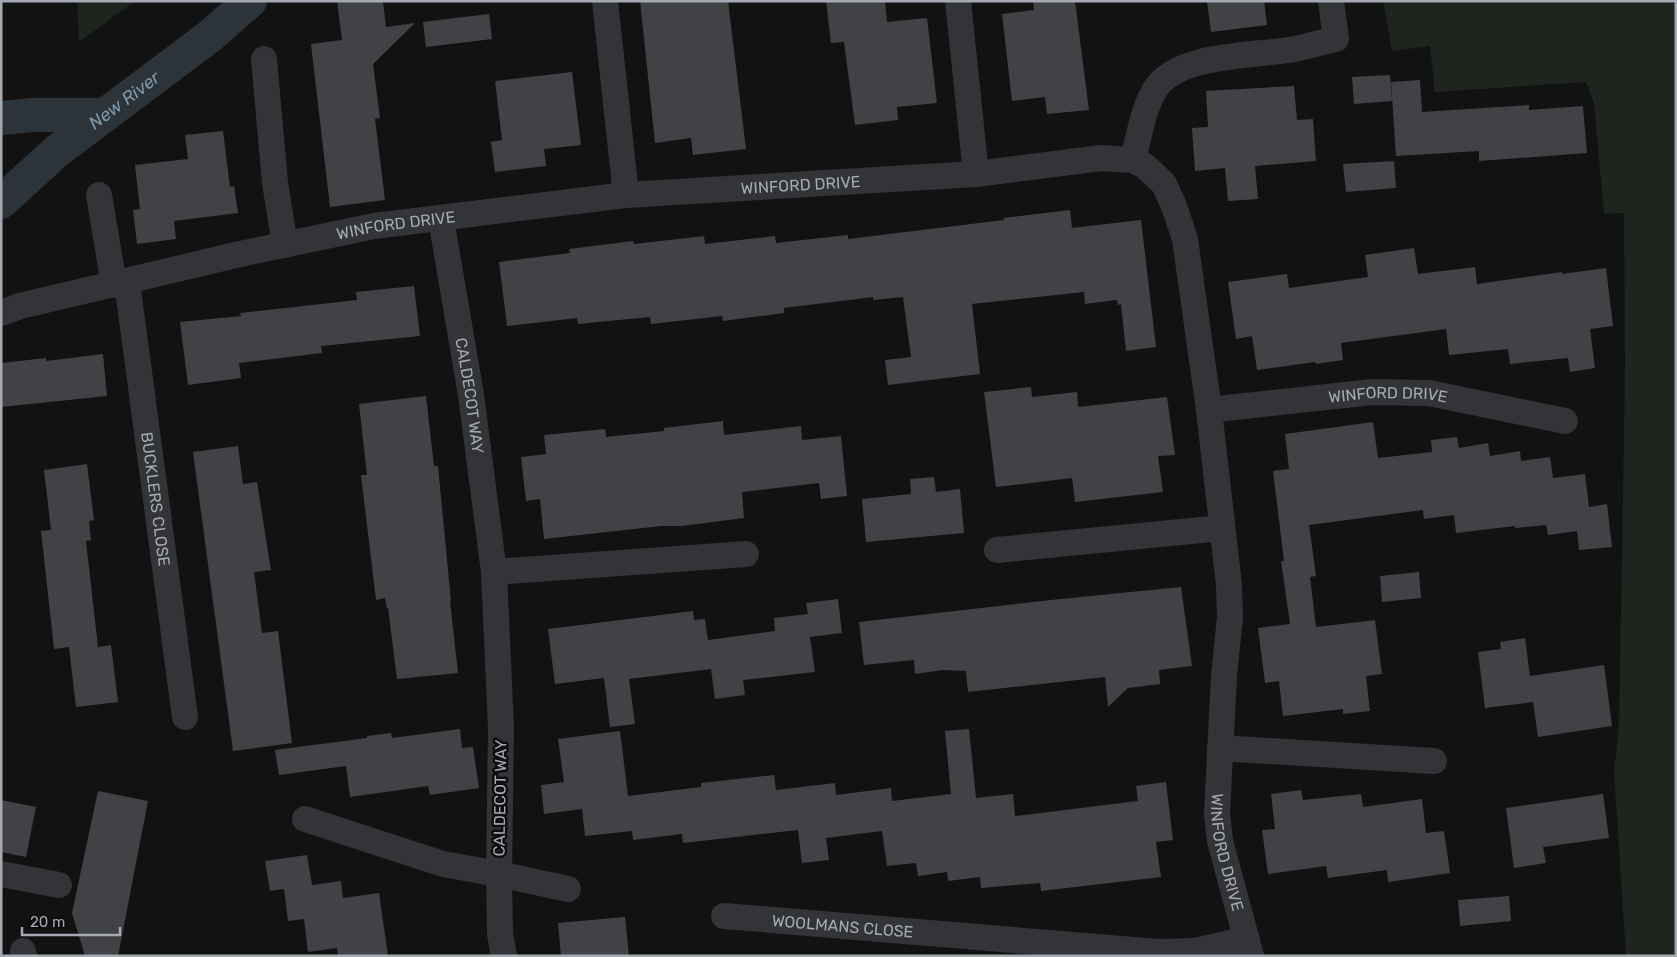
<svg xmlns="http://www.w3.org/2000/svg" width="1677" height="957" viewBox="0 0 1677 957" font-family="Rubik,sans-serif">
<rect width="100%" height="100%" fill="#121213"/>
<g fill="#1e251f">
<path d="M 77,1 L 135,1 L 79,42 Z"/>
<path d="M 1383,1 L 1676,1 L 1676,956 L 1626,956 L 1614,772 L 1619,724 L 1623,502 L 1625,364 L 1624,213 L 1604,214 L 1594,103 L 1586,82 L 1435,92 L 1430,46 L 1392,51 Z"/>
</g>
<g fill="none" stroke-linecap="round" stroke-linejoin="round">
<g stroke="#2c343a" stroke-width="34">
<path d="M 1,118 L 33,115 L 105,115"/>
<path id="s1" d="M 1,202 L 57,151 L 210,36 L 250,1"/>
</g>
</g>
<g fill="#414246">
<path d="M 337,1 L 383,1 L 386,27 L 415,23 L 373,64 L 380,118 L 375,119 L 385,200 L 330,207 L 311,44 L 342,40 Z"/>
<path d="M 640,1 L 728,1 L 746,149 L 693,155 L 691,138 L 655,143 Z"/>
<path d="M 826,1 L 885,1 L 887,22 L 927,18 L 937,103 L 897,107 L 898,120 L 855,125 L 844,42 L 831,43 Z"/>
<path d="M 1033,1 L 1075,1 L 1089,110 L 1047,114 L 1045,97 L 1012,101 L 1002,14 L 1034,10 Z"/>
<path d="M 1207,1 L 1264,1 L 1267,25 L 1211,32 Z"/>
<path d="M 489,14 L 492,39 L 426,47 L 423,22 Z"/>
<path d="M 572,72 L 581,145 L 544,149 L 546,166 L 495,172 L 491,142 L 502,140 L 495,81 Z"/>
<path d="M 1390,75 L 1392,101 L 1354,104 L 1352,77 Z"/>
<path d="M 1420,80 L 1422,112 L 1529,105 L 1529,110 L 1583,106 L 1587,153 L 1479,161 L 1479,151 L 1396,156 L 1391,82 Z"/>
<path d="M 1294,86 L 1297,120 L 1313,119 L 1316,161 L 1255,166 L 1258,199 L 1228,201 L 1225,168 L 1195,171 L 1192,128 L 1208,127 L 1206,91 Z"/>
<path d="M 223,131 L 230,187 L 234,186 L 238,213 L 174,221 L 176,239 L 137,244 L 133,210 L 140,209 L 135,165 L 188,159 L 185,135 Z"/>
<path d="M 1394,161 L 1396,188 L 1346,192 L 1343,164 Z"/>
<path d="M 1070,210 L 1072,228 L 1141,220 L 1156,347 L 1126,351 L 1121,304 L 1118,305 L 1117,300 L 1085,304 L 1084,292 L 972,304 L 980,374 L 888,385 L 885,360 L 911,357 L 903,297 L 873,300 L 873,297 L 784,308 L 784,313 L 723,321 L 722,316 L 651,324 L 650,317 L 578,324 L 577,318 L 507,326 L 499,262 L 570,253 L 569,249 L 633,241 L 634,244 L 704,236 L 705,244 L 775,236 L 776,243 L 848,235 L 848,239 L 1004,220 L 1004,218 Z"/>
<path d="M 1414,248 L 1418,274 L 1475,267 L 1477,284 L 1562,272 L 1562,274 L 1606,268 L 1613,326 L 1590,329 L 1595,368 L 1570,372 L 1568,358 L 1510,364 L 1508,349 L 1449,355 L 1446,329 L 1341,343 L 1343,360 L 1316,364 L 1315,362 L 1257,370 L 1252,336 L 1236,339 L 1228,282 L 1287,274 L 1289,288 L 1368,277 L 1365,255 Z"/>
<path d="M 414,286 L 420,336 L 321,346 L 322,353 L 239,363 L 241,378 L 188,385 L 180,322 L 241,316 L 240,313 L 357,300 L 356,292 Z"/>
<path d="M 103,354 L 107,396 L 1,407 L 1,363 L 46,358 L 46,361 Z"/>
<path d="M 1031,387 L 1032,397 L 1077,392 L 1078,407 L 1167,397 L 1175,455 L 1158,456 L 1163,492 L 1075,502 L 1072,478 L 996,487 L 984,392 Z"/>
<path d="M 426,396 L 434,466 L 438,466 L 451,601 L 450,601 L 458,673 L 397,679 L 388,608 L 387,608 L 385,598 L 376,600 L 361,475 L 367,475 L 359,404 Z"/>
<path d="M 723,421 L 724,435 L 801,426 L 802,440 L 841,436 L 847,496 L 821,499 L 819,483 L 742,492 L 744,518 L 682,526 L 661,526 L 544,539 L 540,499 L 526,501 L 521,457 L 546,454 L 544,435 L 605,429 L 606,437 L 664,431 L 664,428 Z"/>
<path d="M 1373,422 L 1378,458 L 1432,452 L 1431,440 L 1457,437 L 1459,448 L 1488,443 L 1490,456 L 1520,451 L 1521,461 L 1550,457 L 1553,478 L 1585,474 L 1589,507 L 1607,504 L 1612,547 L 1579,550 L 1577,531 L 1548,535 L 1546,525 L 1515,528 L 1515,526 L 1456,533 L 1454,515 L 1424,519 L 1423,510 L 1309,525 L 1316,576 L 1310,577 L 1316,627 L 1375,620 L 1382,674 L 1366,676 L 1370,711 L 1343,714 L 1343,709 L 1283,716 L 1279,681 L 1265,683 L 1258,628 L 1290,624 L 1281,561 L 1284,561 L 1273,471 L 1289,469 L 1285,434 Z"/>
<path d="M 238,446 L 243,484 L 257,482 L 271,570 L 254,572 L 262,633 L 278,631 L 292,743 L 233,751 L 193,452 Z"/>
<path d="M 87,464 L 94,520 L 89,521 L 91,540 L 86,541 L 98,647 L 111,645 L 118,702 L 76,707 L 69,647 L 54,649 L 41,531 L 51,530 L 44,470 Z"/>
<path d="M 934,477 L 936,492 L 960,489 L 964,533 L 866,542 L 862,499 L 911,494 L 910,479 Z"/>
<path d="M 1419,572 L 1421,598 L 1382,602 L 1380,576 Z"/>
<path d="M 1181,587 L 1192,666 L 1159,670 L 1160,684 L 1128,688 L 1108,707 L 1105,677 L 968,692 L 966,671 L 943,670 L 915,674 L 914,660 L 864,665 L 859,622 L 1051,600 Z"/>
<path d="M 838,599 L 842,633 L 810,637 L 815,672 L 743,680 L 745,695 L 715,699 L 711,669 L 629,679 L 635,724 L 610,727 L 604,678 L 555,684 L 548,629 L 693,611 L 694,620 L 705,619 L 708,640 L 775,631 L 774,618 L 808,614 L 806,603 Z"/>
<path d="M 1525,638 L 1530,676 L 1604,665 L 1612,726 L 1538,737 L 1533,702 L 1485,708 L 1478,652 L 1501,649 L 1500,642 Z"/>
<path d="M 460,729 L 462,748 L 473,747 L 479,788 L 430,795 L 428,786 L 350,797 L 346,766 L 279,775 L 275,750 L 367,738 L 367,736 L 391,733 L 392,738 Z"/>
<path d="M 969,729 L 976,798 L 1013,794 L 1015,816 L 1138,801 L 1136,786 L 1166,782 L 1173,840 L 1156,842 L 1161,877 L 1041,891 L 1040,883 L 981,888 L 980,877 L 948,881 L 947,872 L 918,876 L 916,863 L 887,866 L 882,831 L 826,838 L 829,860 L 802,863 L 798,830 L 683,843 L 682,834 L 633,840 L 632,831 L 585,836 L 582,809 L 544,814 L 541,785 L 564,782 L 558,739 L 620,731 L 628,796 L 701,787 L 701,783 L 774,775 L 776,790 L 835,783 L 836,795 L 891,788 L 892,801 L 951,794 L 945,731 Z"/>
<path d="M 1301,790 L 1303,800 L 1361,794 L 1363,807 L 1422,799 L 1426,833 L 1444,831 L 1450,873 L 1388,882 L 1387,870 L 1328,878 L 1326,866 L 1268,874 L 1262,830 L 1275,829 L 1271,794 Z"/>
<path d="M 98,791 L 148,801 L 118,956 L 85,956 L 72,913 Z"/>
<path d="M 1603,794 L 1609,838 L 1543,847 L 1546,863 L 1514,868 L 1506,808 Z"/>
<path d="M 1,800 L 36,807 L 26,857 L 1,852 Z"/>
<path d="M 307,855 L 312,885 L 341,881 L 343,898 L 379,893 L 388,956 L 338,956 L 337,948 L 308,952 L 304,919 L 288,921 L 284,889 L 270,891 L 265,861 Z"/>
<path d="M 1509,896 L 1511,921 L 1460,926 L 1458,900 Z"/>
<path d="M 625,917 L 629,956 L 561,956 L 558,923 Z"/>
</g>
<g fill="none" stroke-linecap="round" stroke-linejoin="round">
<g stroke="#333438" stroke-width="26">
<path d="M 605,1 L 626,195"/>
<path d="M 958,1 L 976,174"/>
<path d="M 264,59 L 275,183 L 285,245"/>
<path d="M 1133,160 C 1138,140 1144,105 1156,88 C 1179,54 1251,56 1288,50 C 1304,48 1320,42 1336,39 L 1331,1"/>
<path d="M 99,195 L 114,285"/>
<path id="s2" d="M 441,219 L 471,395 L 494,572 L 501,728 L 499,874 L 500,934 L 504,956"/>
<path id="s3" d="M 127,282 L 185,717"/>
<path id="s4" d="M 1,313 L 20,306 L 240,254 L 374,226 L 626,195 L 976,174 L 1101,158 L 1133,160 L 1145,166 L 1164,184 L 1174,206 L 1185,239 L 1209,410 L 1229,585 L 1230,617 L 1224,676 L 1217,813 L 1220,841 L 1251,956"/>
<path id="s5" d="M 1209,410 L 1372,392 L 1429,393 L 1565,421"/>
<path d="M 997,550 L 1222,528"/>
<path d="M 494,572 L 746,554"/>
<path d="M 1220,748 L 1434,761"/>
<path d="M 305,819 L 443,864 L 499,874 L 568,889"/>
<path d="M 1,874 L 59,885"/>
<path id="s6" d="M 724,916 L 1158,952 L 1195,951 L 1247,939"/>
<path d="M 23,951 L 24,956"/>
</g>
</g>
<g text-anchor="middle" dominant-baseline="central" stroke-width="5" stroke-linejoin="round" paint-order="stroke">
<g font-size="16" fill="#a4a9b2" stroke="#0d0d0e">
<text stroke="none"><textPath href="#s4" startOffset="812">WINFORD DRIVE</textPath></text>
<text stroke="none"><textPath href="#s4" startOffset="405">WINFORD DRIVE</textPath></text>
<text stroke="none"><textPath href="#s2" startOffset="179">CALDECOT WAY</textPath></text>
<text stroke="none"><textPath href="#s5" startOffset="180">WINFORD DRIVE</textPath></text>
<text stroke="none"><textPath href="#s3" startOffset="219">BUCKLERS CLOSE</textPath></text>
<text transform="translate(500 798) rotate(-89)">CALDECOT WAY</text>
<text stroke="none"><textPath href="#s4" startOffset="1862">WINFORD DRIVE</textPath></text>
<text stroke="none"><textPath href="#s6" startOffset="119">WOOLMANS CLOSE</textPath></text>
</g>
<g font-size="18" font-style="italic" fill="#7e97ab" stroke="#0d0d0e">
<text stroke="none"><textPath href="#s1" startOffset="160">New River</textPath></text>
</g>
</g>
<rect width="1677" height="957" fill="none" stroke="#a4a9b2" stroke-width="5"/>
<path d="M22 927v8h98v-8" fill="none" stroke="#a4a9b2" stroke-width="2.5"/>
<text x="30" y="927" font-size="15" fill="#a4a9b2" stroke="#0d0d0e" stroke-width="4" paint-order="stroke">20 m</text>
</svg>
